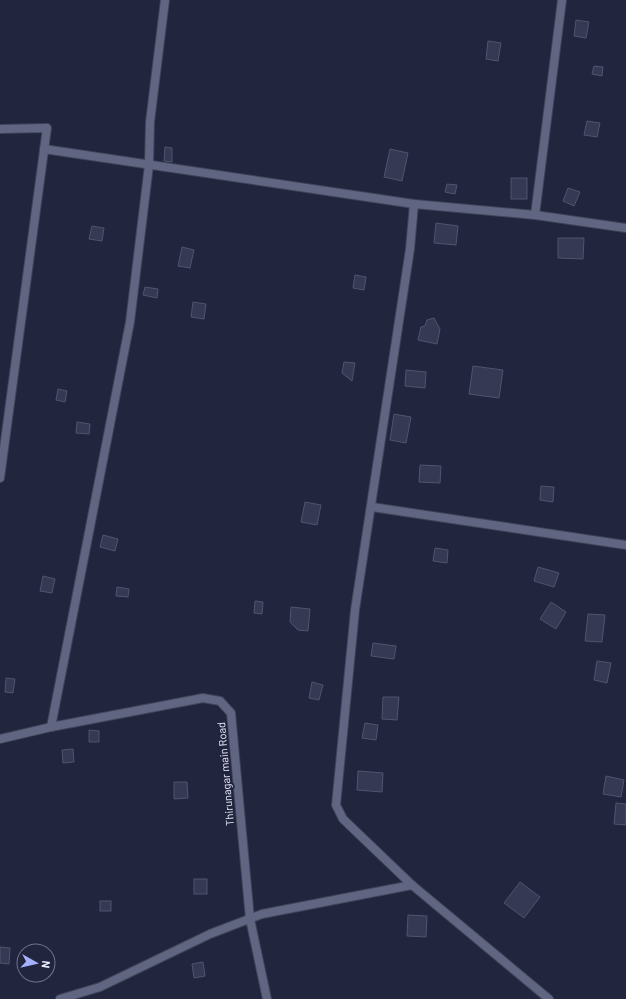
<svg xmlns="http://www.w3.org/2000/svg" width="626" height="999" viewBox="0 0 626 999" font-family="Barlow,sans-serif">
<rect width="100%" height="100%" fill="#21253d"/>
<g fill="#353953" stroke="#4f5470">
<path d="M 576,20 L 589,22 L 586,38 L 574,36 Z"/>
<path d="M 488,41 L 501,43 L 498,61 L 486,59 Z"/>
<path d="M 594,66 L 603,67 L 602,76 L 592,74 Z"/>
<path d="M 587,121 L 600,123 L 597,137 L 584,135 Z"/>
<path d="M 165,147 L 172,148 L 172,162 L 164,161 Z"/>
<path d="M 390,149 L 408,153 L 402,181 L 384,177 Z"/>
<rect x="511" y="178" width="16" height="21"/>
<path d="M 447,184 L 457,185 L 455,194 L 445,192 Z"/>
<path d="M 568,188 L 580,192 L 574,206 L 563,201 Z"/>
<path d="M 436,223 L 458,226 L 456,245 L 434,243 Z"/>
<path d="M 92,226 L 104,228 L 102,241 L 89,239 Z"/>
<path d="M 558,238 L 584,238 L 583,259 L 558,258 Z"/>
<path d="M 182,247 L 194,250 L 190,268 L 178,266 Z"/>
<path d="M 355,275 L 366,277 L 364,290 L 353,288 Z"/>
<path d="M 145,287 L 158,289 L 157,298 L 143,295 Z"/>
<path d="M 193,302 L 206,304 L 204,319 L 191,317 Z"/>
<path d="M 434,318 L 440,329 L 437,344 L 418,340 L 421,327 L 425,326 L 427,320 Z"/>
<path d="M 344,362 L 355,363 L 352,381 L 342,373 Z"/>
<path d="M 473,366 L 503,370 L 499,398 L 469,394 Z"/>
<path d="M 406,370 L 426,372 L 425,388 L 405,386 Z"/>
<path d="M 58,389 L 67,391 L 65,402 L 56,400 Z"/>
<path d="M 394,414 L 411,417 L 406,443 L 390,440 Z"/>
<path d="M 77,422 L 90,424 L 89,434 L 76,433 Z"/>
<path d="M 420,465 L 441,466 L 440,483 L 419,482 Z"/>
<path d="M 541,486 L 554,487 L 553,502 L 540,500 Z"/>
<path d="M 305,502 L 321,505 L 317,525 L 301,522 Z"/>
<path d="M 103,535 L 118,539 L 115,551 L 100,547 Z"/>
<path d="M 435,548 L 448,550 L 447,563 L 433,561 Z"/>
<path d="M 538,567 L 559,573 L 554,587 L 534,581 Z"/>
<path d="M 43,576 L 55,579 L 52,593 L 40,591 Z"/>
<path d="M 117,587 L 129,589 L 128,597 L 116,596 Z"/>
<path d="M 255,601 L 263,602 L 262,614 L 254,613 Z"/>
<path d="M 551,602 L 566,612 L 556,629 L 540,619 Z"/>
<path d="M 291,607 L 310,609 L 308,631 L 298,630 L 290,622 Z"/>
<path d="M 588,614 L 605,615 L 602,642 L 585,641 Z"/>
<path d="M 373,643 L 396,646 L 394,659 L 371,656 Z"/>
<path d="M 597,661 L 611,663 L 607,683 L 594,680 Z"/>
<path d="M 6,678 L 15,679 L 13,693 L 5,692 Z"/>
<path d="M 312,682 L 323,685 L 319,700 L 309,698 Z"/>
<path d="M 383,697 L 399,697 L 397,720 L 382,719 Z"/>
<path d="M 365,723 L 378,725 L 376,740 L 362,738 Z"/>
<path d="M 89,730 L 99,731 L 99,742 L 89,742 Z"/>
<path d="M 73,749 L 74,762 L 63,763 L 62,750 Z"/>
<path d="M 358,771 L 383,773 L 382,792 L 357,790 Z"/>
<path d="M 606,776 L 624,780 L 621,797 L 603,794 Z"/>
<path d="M 174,782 L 187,782 L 188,798 L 174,799 Z"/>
<path d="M 616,803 L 626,804 L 626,825 L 614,824 Z"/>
<rect x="194" y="879" width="13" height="15"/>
<path d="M 520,882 L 540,897 L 524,918 L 504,903 Z"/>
<rect x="100" y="901" width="11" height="10"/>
<path d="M 408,915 L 427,916 L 426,937 L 407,936 Z"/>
<path d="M 0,947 L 10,948 L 9,964 L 0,963 Z"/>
<path d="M 203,962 L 205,976 L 194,978 L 192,964 Z"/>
</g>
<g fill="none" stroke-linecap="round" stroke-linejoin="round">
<g stroke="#414358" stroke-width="10">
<g id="minor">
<path d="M 0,129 L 47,128 L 0,478"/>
<path d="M 44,149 L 414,204 L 535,215 L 562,0"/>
<path d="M 414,204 L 410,249 L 355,610 L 336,805 L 343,819 L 412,885 L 549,999"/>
<path d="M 535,215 L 626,228"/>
<path d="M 372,507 L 626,545"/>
<path d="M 51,727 L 130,322 L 149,165 L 150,122 L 165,0"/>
<path d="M 0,739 L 51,727 L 203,698 L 220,701 L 231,713 L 250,919 L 267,999"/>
<path d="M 60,999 L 100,987 L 210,934 L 262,914 L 412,885"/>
</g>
</g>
<use href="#minor" stroke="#606682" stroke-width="8"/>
</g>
<g text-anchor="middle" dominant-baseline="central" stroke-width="4" stroke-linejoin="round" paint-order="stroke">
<g font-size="11" fill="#eaedfe" stroke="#21253d">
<text transform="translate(225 774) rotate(-95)">Thirunagar main Road</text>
</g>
</g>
<g transform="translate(36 963) rotate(98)"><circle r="19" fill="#21253d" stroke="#71758a"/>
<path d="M0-3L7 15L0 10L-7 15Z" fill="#a5b1fc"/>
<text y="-6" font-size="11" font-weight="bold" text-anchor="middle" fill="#eaedfe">N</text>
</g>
</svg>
